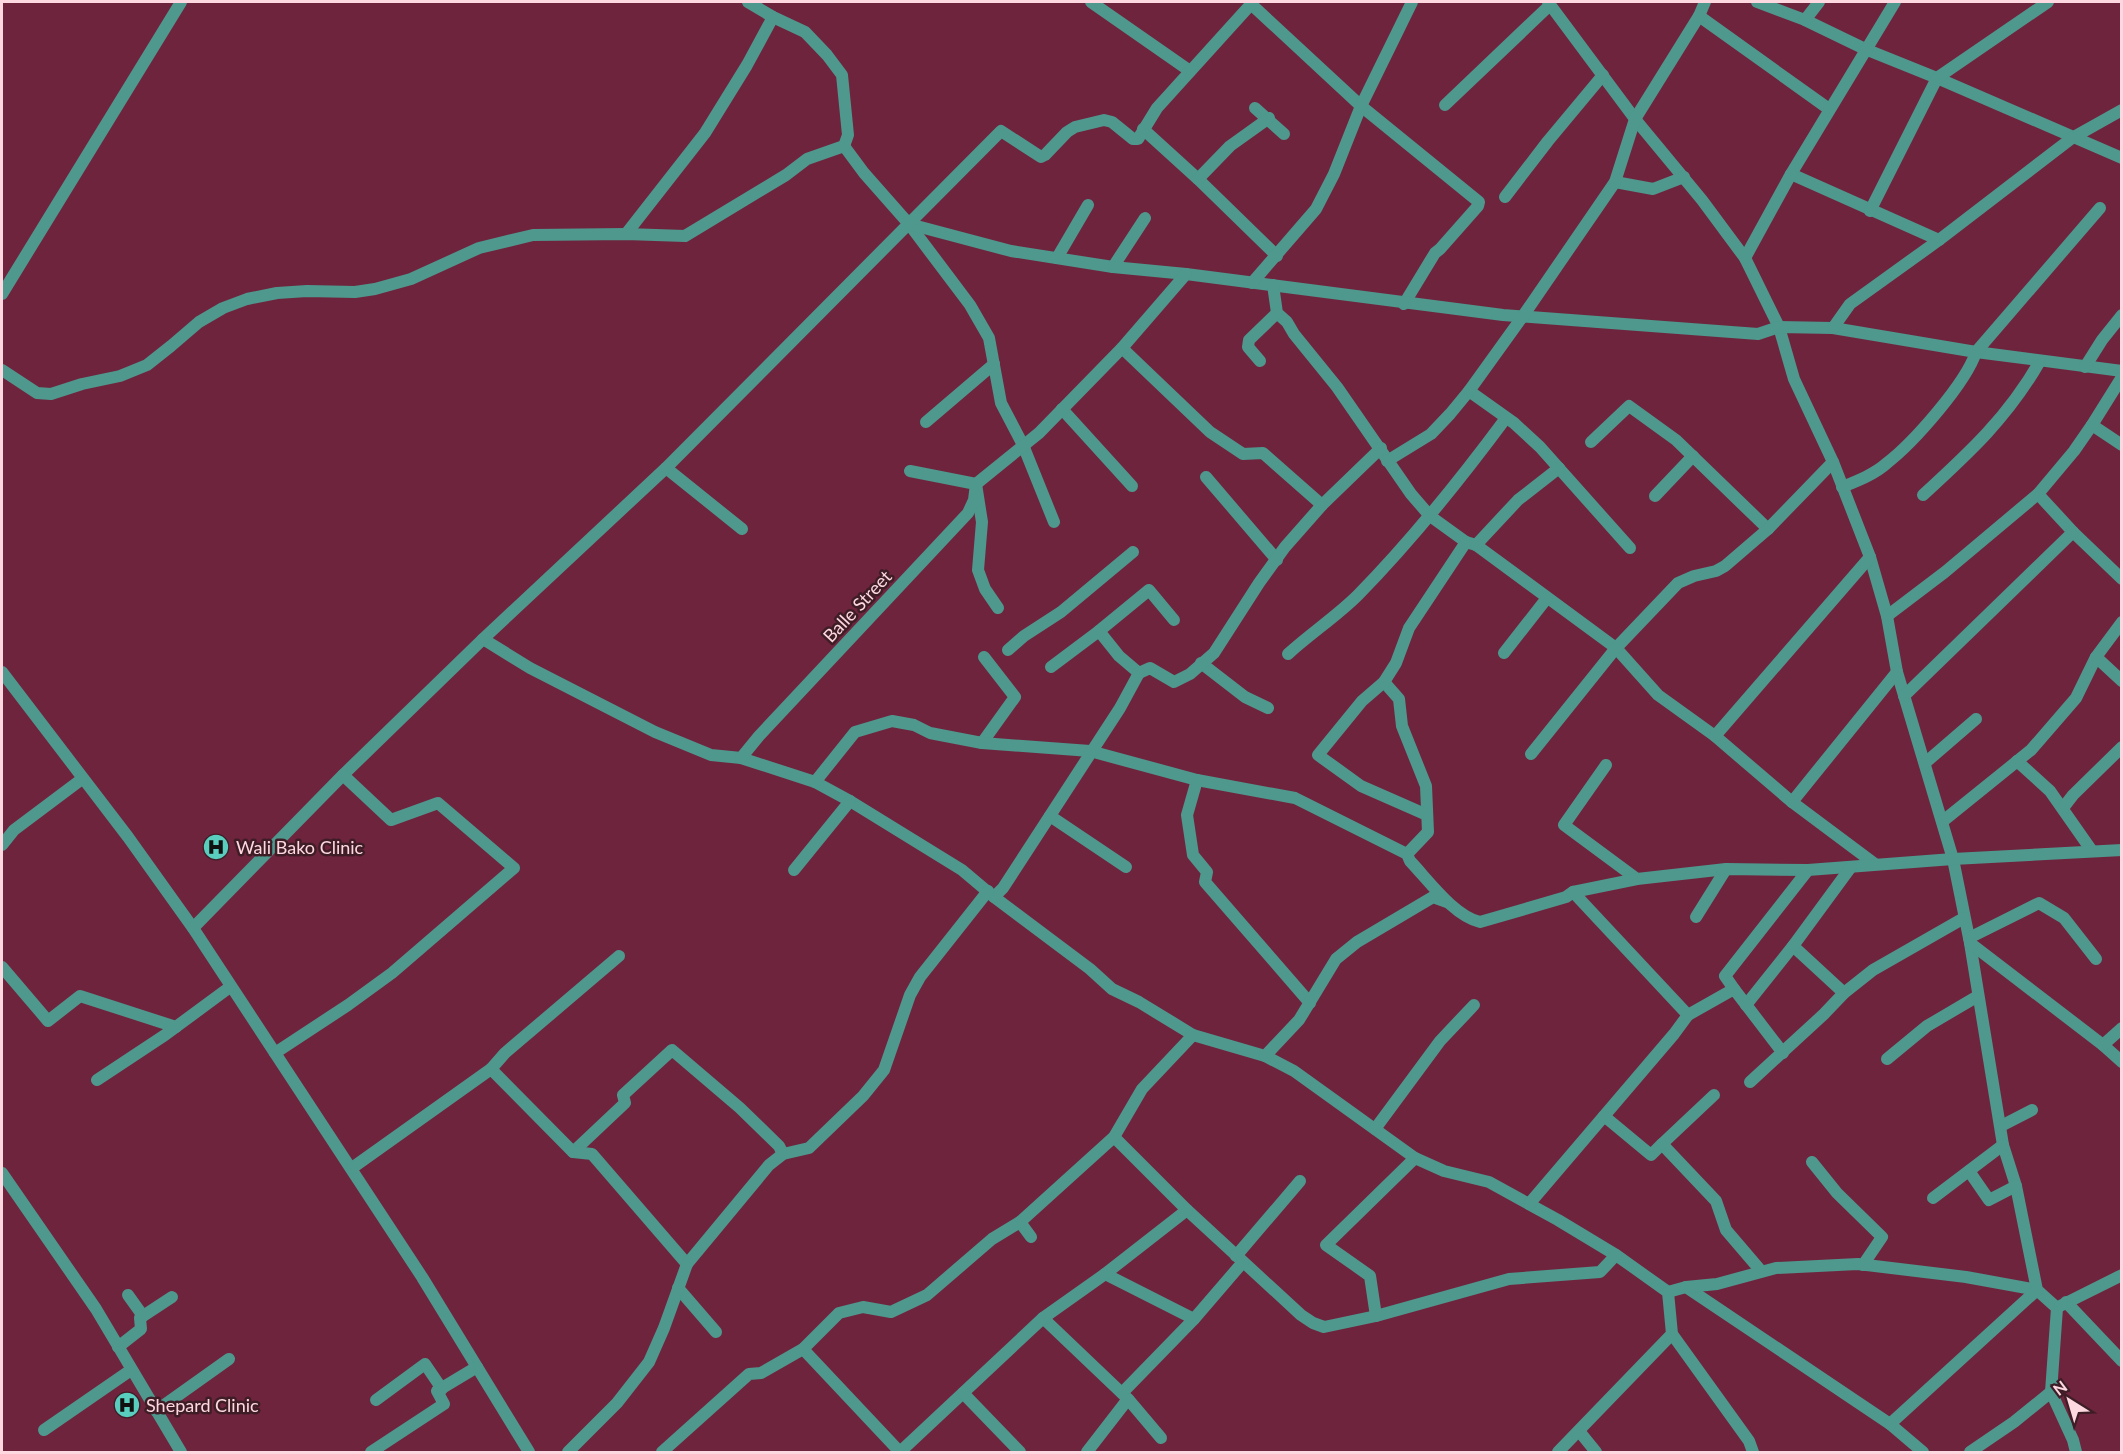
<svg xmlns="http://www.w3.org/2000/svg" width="2123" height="1454" viewBox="0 0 2123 1454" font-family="Lato,sans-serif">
<rect width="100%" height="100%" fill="#6f243d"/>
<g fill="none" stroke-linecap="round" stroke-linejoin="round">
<g stroke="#4e988d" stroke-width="12">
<path d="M 1091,2 L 1190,71"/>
<path d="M 1548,2 L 1635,119 L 1702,200 L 1745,258 L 1779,327 L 1794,379 L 1833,462 L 1870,557 L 1887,616 L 1897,672 L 1953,859 L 1970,943 L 2003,1145 L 2016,1186 L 2037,1290 L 2057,1308 L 2051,1392 L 2073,1440 L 2076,1452"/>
<path d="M 1757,2 L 1805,20 L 1865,49 L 1937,78 L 2122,158"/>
<path d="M 1251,4 L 1361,106 L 1479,202 L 1478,206 L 1440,249 L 1435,253 L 1404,304"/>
<path d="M 1699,16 L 1829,109"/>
<path d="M 1805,20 L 1819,2"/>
<path d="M 1445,105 L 1550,5"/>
<path d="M 1255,108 L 1284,134"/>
<path d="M 1143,129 L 1198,179 L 1277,256"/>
<path d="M 844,146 L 864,173 L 909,224 L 970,305 L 989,338 L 1001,403 L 1023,445 L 1054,522"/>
<path d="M 1791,174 L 1939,240"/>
<path d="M 1198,179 L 1230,146 L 1269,118"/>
<path d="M 1615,182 L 1653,189 L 1684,177"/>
<path d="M 1505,197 L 1548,141 L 1603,75"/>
<path d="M 1870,211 L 1937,78 L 2048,2"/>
<path d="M 909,224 L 1011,251 L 1113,267 L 1186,274 L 1503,315 L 1758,334 L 1779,327 L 1833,328 L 1976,352 L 2122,371"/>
<path d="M 626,234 L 705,133 L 747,65 L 773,17"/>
<path d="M 1057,258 L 1088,205"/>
<path d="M 1745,258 L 1791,174 L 1895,2"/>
<path d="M 1113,267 L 1145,218"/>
<path d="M 1252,283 L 1316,209 L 1334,174 L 1361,106 L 1412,2"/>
<path d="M 1273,285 L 1277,313 L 1287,322 L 1294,334 L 1337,387 L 1411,494 L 1430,516 L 1466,542 L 1476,545 L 1616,648 L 1658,695 L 1715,736 L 1792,802 L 1875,864"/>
<path d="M 2,294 L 181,2"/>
<path d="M 1833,328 L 1850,304 L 1939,240 L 2072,138 L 2122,110"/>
<path d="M 1122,348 L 1210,432 L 1243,454 L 1263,453 L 1322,505"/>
<path d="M 1260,361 L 1248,347 L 1249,340 L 1277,313"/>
<path d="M 2085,367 L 2102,340 L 2122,315"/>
<path d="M 2,370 L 37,393 L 51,394 L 82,384 L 120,376 L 147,365 L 171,346 L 199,322 L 223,308 L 247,299 L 277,293 L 307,291 L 355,292 L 375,289 L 411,279 L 479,248 L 533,235 L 626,234 L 685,236 L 786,175 L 807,159 L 844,146 L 848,135 L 842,75 L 827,55 L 805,32 L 773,17 L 748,2"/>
<path d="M 1469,391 L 1514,423 L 1540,447 L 1630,548"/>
<path d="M 1062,409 L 1132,486"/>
<path d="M 926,422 L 994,364"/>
<path d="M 2092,425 L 2122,445"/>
<path d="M 1591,442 L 1629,406 L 1676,440 L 1768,529"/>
<path d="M 1387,461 L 1431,434 L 1450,414 L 1469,391 L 1523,316 L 1615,182 L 1635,119 L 1699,16 L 1705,2"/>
<path d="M 666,468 L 742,529"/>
<path d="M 910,471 L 976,484 L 982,522 L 978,570 L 985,589 L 998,608"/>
<path d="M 1206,477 L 1277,560"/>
<path d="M 1842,487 C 1857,481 1875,474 1887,463 C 1914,442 1966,383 1976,352 L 2100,208"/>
<path d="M 2038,494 L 2073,532 L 2122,579"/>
<path d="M 1923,495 C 1970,452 2008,417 2040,361"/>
<path d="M 1655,496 L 1693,456"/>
<path d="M 1476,545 L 1518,500 L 1559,468"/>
<path d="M 1887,616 L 1945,572 L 2038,494 L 2074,451 L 2092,425 L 2122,377"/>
<path d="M 1099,631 L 1149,590 L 1174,620"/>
<path d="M 483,639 L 530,668 L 655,732 L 711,755 L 741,758 L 815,782 L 850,801 L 962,870 L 994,897 L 1090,969 L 1112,989 L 1139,1002 L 1193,1035 L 1265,1056 L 1294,1071 L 1415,1158 L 1444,1171 L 1489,1182 L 1558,1220 L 1616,1255 L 1668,1292 L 1672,1334 L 1749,1441 L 1753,1452"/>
<path d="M 1008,650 L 1024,636 L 1061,612 L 1133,552"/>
<path d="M 1504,653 L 1547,598"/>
<path d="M 1288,654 C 1311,633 1337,616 1358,595 C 1412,540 1460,480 1506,418"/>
<path d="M 2096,657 L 2122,681"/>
<path d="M 1201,663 L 1245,697 L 1268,708"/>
<path d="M 1051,667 L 1099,631 L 1119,656 L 1139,673 L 1150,668 L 1174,682 L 1190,674 L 1214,653 L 1259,583 L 1285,547 L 1322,505 L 1381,448"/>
<path d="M 2,672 L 128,837 L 193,928 L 422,1277 L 529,1452"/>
<path d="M 1384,682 L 1399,699 L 1402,726 L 1426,786 L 1428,832 L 1407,854"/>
<path d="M 1904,696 L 2073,532"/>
<path d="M 1715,736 L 1870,557"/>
<path d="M 982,743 L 1015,697 L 984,657"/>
<path d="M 1531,754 L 1616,648 L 1678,583 L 1694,576 L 1716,571 L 1725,566 L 1768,529 L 1833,462"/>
<path d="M 741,758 L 759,736 L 968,513 L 974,500 L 976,484 L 1039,433 L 1122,348 L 1186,274"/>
<path d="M 2017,761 L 2050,791 L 2092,851"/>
<path d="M 1925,763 L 1976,719"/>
<path d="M 1606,765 L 1564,825 L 1637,879"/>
<path d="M 1197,780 L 1187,815 L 1193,855 L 1207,872 L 1205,882 L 1310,1003"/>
<path d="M 815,782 L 855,732 L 892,721 L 914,725 L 930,733 L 982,743 L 1090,751 L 1197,780 L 1295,798 L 1407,854 L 1410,861 C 1429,881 1454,916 1480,922 L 1566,897 L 1573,892 L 1688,1015 L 1674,1034 L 1529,1204"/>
<path d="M 1792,802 L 1897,672"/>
<path d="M 2063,808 L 2073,795 L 2122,747"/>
<path d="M 1427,815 L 1361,786 L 1318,755 L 1362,701 L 1384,682 L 1396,663 L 1409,628 L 1466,542"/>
<path d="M 1050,816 L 1126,867"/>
<path d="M 1943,821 L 2031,750 L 2076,698 L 2096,657 L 2122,622"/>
<path d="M 2,845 L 14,830 L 82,779"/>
<path d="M 794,870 L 850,801"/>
<path d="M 1573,892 L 1637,879 L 1726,869 L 1808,870 L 1953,859 L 2122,850"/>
<path d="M 994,897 L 1003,888 L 1120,708 L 1139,673"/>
<path d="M 1696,917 L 1726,869"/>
<path d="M 193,928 L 343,775 L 483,639 L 666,468 L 1001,131 L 1041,157 L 1045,155 L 1067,132 L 1075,127 L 1104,120 L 1112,122 L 1133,139 L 1138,139 L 1157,108 L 1253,2"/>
<path d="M 1969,938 L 2039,903 L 2064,918 L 2096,959"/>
<path d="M 1970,943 L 2103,1045 L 2122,1062"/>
<path d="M 1793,946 L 1844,993"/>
<path d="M 2,967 L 48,1021 L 80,996 L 176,1027"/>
<path d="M 1734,989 L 1725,976 L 1808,870"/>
<path d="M 1746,1005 L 1793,946 L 1851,867"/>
<path d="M 1688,1015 L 1734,989 L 1783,1053"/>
<path d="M 2103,1045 L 2122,1028"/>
<path d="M 275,1053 L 348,1005 L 392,973 L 514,868 L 438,803 L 391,820 L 343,775"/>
<path d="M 1265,1056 L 1299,1020 L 1336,959 L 1357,942 L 1433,897 L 1447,902"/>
<path d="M 1887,1059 L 1927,1026 L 1978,996"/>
<path d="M 491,1069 L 505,1053 L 619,956"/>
<path d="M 97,1080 L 165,1035 L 230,987"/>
<path d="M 1750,1082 L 1824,1014 L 1844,993 L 1873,970 L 1964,918"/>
<path d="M 1604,1116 L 1651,1155 L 1662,1144 L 1716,1201 L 1726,1230 L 1761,1271"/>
<path d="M 2001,1126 L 2032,1110"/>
<path d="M 1375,1129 L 1440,1041 L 1474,1005"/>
<path d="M 1114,1137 L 1187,1210 L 1301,1315 L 1313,1323 L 1324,1327 L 1376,1316 L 1509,1279 L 1600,1272 L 1616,1255"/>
<path d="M 1662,1144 L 1714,1095"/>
<path d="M 573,1152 L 625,1103 L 623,1095 L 672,1050 L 740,1108 L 779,1146 L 783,1154"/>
<path d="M 1812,1162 L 1837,1193 L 1882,1237 L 1863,1265"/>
<path d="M 352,1168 L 491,1069 L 573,1152 L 592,1154 L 687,1264"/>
<path d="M 1969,1171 L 1989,1200 L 2016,1186"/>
<path d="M 2,1173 L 96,1309 L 181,1452"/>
<path d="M 1933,1198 L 2003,1145"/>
<path d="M 1031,1237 L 1020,1222 L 1114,1137 L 1142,1089 L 1193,1035"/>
<path d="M 1236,1256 L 1300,1181"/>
<path d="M 1105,1274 L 1194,1319"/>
<path d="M 1686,1287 L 1890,1424 L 1923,1452"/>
<path d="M 678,1288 L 716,1332"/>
<path d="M 1668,1292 L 1686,1287 L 1717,1284 L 1776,1268 L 1858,1264 L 1966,1277 L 2037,1290"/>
<path d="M 128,1295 L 143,1316"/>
<path d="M 2066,1302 L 2122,1361"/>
<path d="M 2060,1306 L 2122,1275"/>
<path d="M 1376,1316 L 1370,1276 L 1326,1245 L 1415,1158"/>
<path d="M 1043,1318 L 1128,1399 L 1087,1452"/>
<path d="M 118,1347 L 141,1329 L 140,1318 L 172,1297"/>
<path d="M 803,1349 L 900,1452 L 1043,1318 L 1105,1274 L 1187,1210"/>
<path d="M 963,1393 L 1020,1452"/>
<path d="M 1122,1393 L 1194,1319 L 1243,1262"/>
<path d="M 1128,1399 L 1161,1438"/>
<path d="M 376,1400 L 425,1364 L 442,1389"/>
<path d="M 156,1411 L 229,1359"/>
<path d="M 1890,1424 L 2037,1290"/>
<path d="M 44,1430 L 131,1370"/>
<path d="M 1579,1431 L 1596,1452"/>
<path d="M 371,1452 L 444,1404 L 437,1391 L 477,1367"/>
<path d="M 568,1452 L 617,1403 L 649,1362 L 664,1328 L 687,1264 L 769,1165 L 783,1154 L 809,1148 L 863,1096 L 884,1070 L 910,995 L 920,977 L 988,891"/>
<path d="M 662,1452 L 749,1374 L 761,1373 L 803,1349 L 839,1313 L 863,1307 L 891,1312 L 927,1295 L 992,1239 L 1020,1222"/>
<path d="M 1558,1452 L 1672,1334"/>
<path d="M 1970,1452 L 2014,1422 L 2051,1392"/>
</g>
</g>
<defs>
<g id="hospital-disc" transform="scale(1.35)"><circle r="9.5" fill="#59cebf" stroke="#3f1d27"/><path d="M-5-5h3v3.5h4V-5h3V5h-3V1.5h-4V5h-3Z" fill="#111"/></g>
</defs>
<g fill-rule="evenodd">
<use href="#hospital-disc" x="216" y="847"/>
<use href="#hospital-disc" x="127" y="1405"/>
</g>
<g text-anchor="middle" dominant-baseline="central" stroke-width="5" stroke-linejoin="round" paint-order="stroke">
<g font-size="18" fill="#fdd8e0" stroke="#3f1d27">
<text transform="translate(857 606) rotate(-47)">Balle Street</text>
</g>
<g font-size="18" fill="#fdd8e0" stroke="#3f1d27" text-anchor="start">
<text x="236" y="847">Wali Bako Clinic</text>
<text x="146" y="1405">Shepard Clinic</text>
</g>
</g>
<rect width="2123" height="1454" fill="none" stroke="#fdd8e0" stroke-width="6"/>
<g transform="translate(2069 1400) rotate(323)" stroke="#3f1d27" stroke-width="4.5" paint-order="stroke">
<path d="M0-4.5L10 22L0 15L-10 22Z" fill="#fdd8e0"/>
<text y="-9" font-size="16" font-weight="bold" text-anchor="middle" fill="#fdd8e0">N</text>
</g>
</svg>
